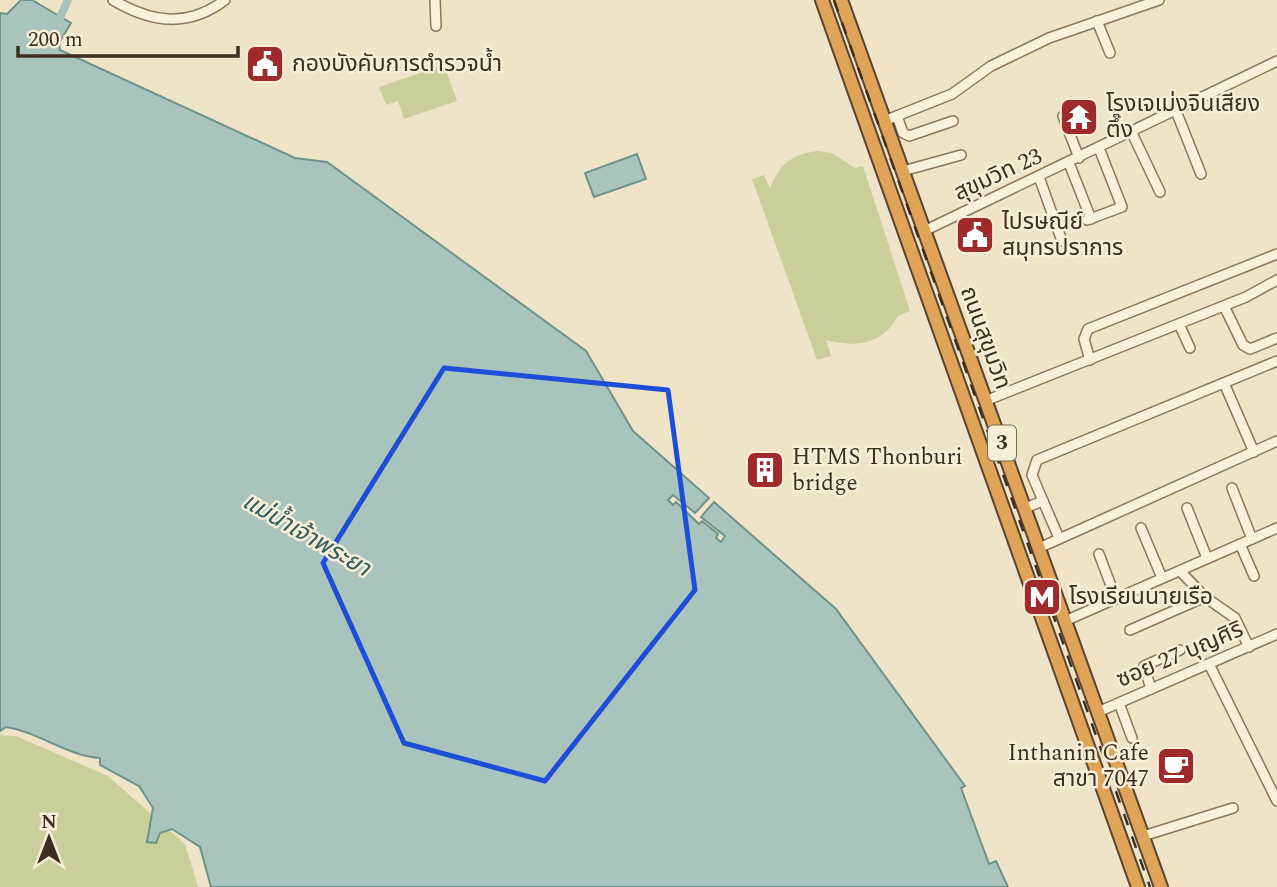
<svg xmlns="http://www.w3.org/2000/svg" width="1277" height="887" viewBox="0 0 1277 887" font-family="Spectral,'Noto Sans Thai',serif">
<rect width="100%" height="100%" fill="#f0e4c8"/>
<g fill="#c9cf9b">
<path d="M 444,65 L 457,101 L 404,119 L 398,101 L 386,105 L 379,87 Z"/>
<path d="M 817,151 L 832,153 L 855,168 L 863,166 L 910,311 L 898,316 C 882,345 856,348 826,340 L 831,356 L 817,360 L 752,179 L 764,175 L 770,189 C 779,164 791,155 817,151 Z"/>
<path d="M 0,735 L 16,736 L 108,776 L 185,844 L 198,887 L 0,887 Z"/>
</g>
<g fill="#a9c4bc" stroke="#6f938a" stroke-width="2">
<path d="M 21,0 L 32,0 L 71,23 L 59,43 L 60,50 L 295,158 L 327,162 L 586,351 L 633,431 L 709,498 L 695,513 L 673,495 L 668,500 L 673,505 L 676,502 L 699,524 L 702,521 L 718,534 L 716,538 L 721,542 L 725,536 L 701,517 L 714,502 L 836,609 L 965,786 L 961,788 L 989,864 L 996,861 L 1008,887 L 211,887 L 200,847 L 172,829 L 160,833 L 156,843 L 147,842 L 153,808 L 139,786 L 100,765 L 100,758 C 67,756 39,732 6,727 L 0,731 L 0,13 L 7,14 Z"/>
<path d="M 637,154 L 646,179 L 594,197 L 585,173 Z"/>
</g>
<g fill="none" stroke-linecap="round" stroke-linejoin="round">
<path stroke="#a9c4bc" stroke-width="8" d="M 56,26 L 68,0"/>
<g stroke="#8d765c" stroke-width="12">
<g id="minor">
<path d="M 113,0 C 152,23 188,28 225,0"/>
<path d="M 435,0 L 436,26"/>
<path d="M 1097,21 L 1110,53"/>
<path d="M 1176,111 L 1201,174"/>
<path d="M 897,116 L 903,133 L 909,136 L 953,121"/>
<path d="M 1063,116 L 1079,158"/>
<path d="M 884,121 L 952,94 L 991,66 L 1049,38 L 1159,0"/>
<path d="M 1132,133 L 1160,192"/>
<path d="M 1069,163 L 1091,219"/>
<path d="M 903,171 L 961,155"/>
<path d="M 1039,177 L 1062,241"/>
<path d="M 1087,220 L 1122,207 L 1099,148"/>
<path d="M 924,231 L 1277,61"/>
<path d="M 1224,306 L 1243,345 L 1250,349 L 1277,338"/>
<path d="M 1179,324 L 1190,348"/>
<path d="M 1090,360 L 1084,339 L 1088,329 L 1277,254"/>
<path d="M 1224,383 L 1254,452"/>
<path d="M 985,401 L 1246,297 L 1277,280"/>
<path d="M 1232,488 L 1252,539"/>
<path d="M 1043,501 L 1059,538"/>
<path d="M 1025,508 L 1043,501 L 1032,475 L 1037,460 L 1277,361"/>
<path d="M 1187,508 L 1207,558"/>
<path d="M 1141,528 L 1162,578"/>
<path d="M 1240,544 L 1254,576"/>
<path d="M 1039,548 L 1277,441"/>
<path d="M 1099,554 L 1116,599"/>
<path d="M 1180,571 L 1205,597 L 1235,618 L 1249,647"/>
<path d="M 1065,621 L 1277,528"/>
<path d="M 1130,630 L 1205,597"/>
<path d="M 1209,664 L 1277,801"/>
<path d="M 1151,689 L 1144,666 L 1180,650"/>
<path d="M 1119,703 L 1132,738"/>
<path d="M 1098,712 L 1277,634"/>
<path d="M 1143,836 L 1233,808"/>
</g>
</g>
<g stroke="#5b4430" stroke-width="16">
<g id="highway">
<path d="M 822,0 L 1138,887"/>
<path d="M 841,0 L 1161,887"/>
</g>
</g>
<use href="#minor" stroke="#faf1dc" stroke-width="9"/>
<use href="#highway" stroke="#e0a458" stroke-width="12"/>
<path stroke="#3d2e20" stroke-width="2.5" stroke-dasharray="12 12" stroke-linecap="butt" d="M 834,0 L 1150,887"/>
</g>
<path fill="none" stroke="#1d4ed8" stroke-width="5" stroke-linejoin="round" d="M 444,368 L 668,390 L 695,590 L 545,781 L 404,743 L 323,563 Z"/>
<defs>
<g id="civic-square" transform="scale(2.0125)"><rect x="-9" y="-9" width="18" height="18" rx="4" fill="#9e2a2b" stroke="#f7eed8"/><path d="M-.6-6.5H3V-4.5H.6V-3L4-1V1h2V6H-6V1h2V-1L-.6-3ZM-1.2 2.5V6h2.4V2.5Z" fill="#fff"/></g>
<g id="temple-square" transform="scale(2.0125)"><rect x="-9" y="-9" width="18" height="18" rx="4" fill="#9e2a2b" stroke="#f7eed8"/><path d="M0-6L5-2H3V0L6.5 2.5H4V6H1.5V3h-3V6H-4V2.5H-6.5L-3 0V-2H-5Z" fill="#fff"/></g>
<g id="building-square" transform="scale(2.0125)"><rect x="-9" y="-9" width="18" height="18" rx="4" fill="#9e2a2b" stroke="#f7eed8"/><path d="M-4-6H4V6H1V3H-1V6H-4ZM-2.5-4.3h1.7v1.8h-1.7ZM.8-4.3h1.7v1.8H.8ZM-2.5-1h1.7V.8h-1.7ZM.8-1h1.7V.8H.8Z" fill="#fff"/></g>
<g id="metro-square" transform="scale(2.0125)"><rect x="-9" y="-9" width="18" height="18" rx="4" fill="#9e2a2b" stroke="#f7eed8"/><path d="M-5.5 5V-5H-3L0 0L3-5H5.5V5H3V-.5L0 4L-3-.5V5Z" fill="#fff"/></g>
<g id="cafe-square" transform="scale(2.0125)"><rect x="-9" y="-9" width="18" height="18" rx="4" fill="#9e2a2b" stroke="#f7eed8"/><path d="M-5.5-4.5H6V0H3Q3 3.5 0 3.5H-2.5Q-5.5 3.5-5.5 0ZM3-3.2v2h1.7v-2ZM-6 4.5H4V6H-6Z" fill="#fff"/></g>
</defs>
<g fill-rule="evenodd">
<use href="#civic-square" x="265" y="64"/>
<use href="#temple-square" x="1079" y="117"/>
<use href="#civic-square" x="975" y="235"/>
<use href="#building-square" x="765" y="470"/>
<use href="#metro-square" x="1042" y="597"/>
<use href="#cafe-square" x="1176" y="766"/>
</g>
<g text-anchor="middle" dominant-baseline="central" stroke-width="5" stroke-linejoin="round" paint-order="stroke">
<rect fill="#f7eed8" stroke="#756857" stroke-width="2" x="988" y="425.5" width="28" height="35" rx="5"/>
<g font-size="21" font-weight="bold" fill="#3d2e20">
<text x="1002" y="443">3</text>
</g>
<g font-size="23" fill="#3d2e20" stroke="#f7eed8" text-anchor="start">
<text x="292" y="64">กองบังคับการตำรวจน้ำ</text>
<text x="1106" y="104">โรงเจเม่งจินเสียง<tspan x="1106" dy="26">ตึ๊ง</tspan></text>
<text x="1002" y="222">ไปรษณีย์<tspan x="1002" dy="26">สมุทรปราการ</tspan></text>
<text x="792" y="457">HTMS Thonburi<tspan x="792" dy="26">bridge</tspan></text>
<text x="1069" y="597">โรงเรียนนายเรือ</text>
<text x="1149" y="753" text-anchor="end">Inthanin Cafe<tspan x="1149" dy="26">สาขา 7047</tspan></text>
</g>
<g font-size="23" fill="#3d2e20" stroke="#f7eed8">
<text transform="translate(998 175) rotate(-25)">สุขุมวิท 23</text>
<text transform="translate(985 338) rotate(70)">ถนนสุขุมวิท</text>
<text transform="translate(1180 655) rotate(-23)">ซอย 27 บุญศิริ</text>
</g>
<g font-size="24" font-style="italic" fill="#2f5d5a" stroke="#f7eed8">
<text transform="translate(306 535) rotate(30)">แม่น้ำเจ้าพระยา</text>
</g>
</g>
<g transform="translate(49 838)" stroke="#f7eed8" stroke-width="5" paint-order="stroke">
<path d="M0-5L12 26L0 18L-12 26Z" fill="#3d2e20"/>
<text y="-10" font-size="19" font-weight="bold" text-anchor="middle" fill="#3d2e20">N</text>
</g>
<path d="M18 46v10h220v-10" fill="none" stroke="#3d2e20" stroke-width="3.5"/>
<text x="28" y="46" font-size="21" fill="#3d2e20" stroke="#f7eed8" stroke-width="5" paint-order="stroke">200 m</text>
</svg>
